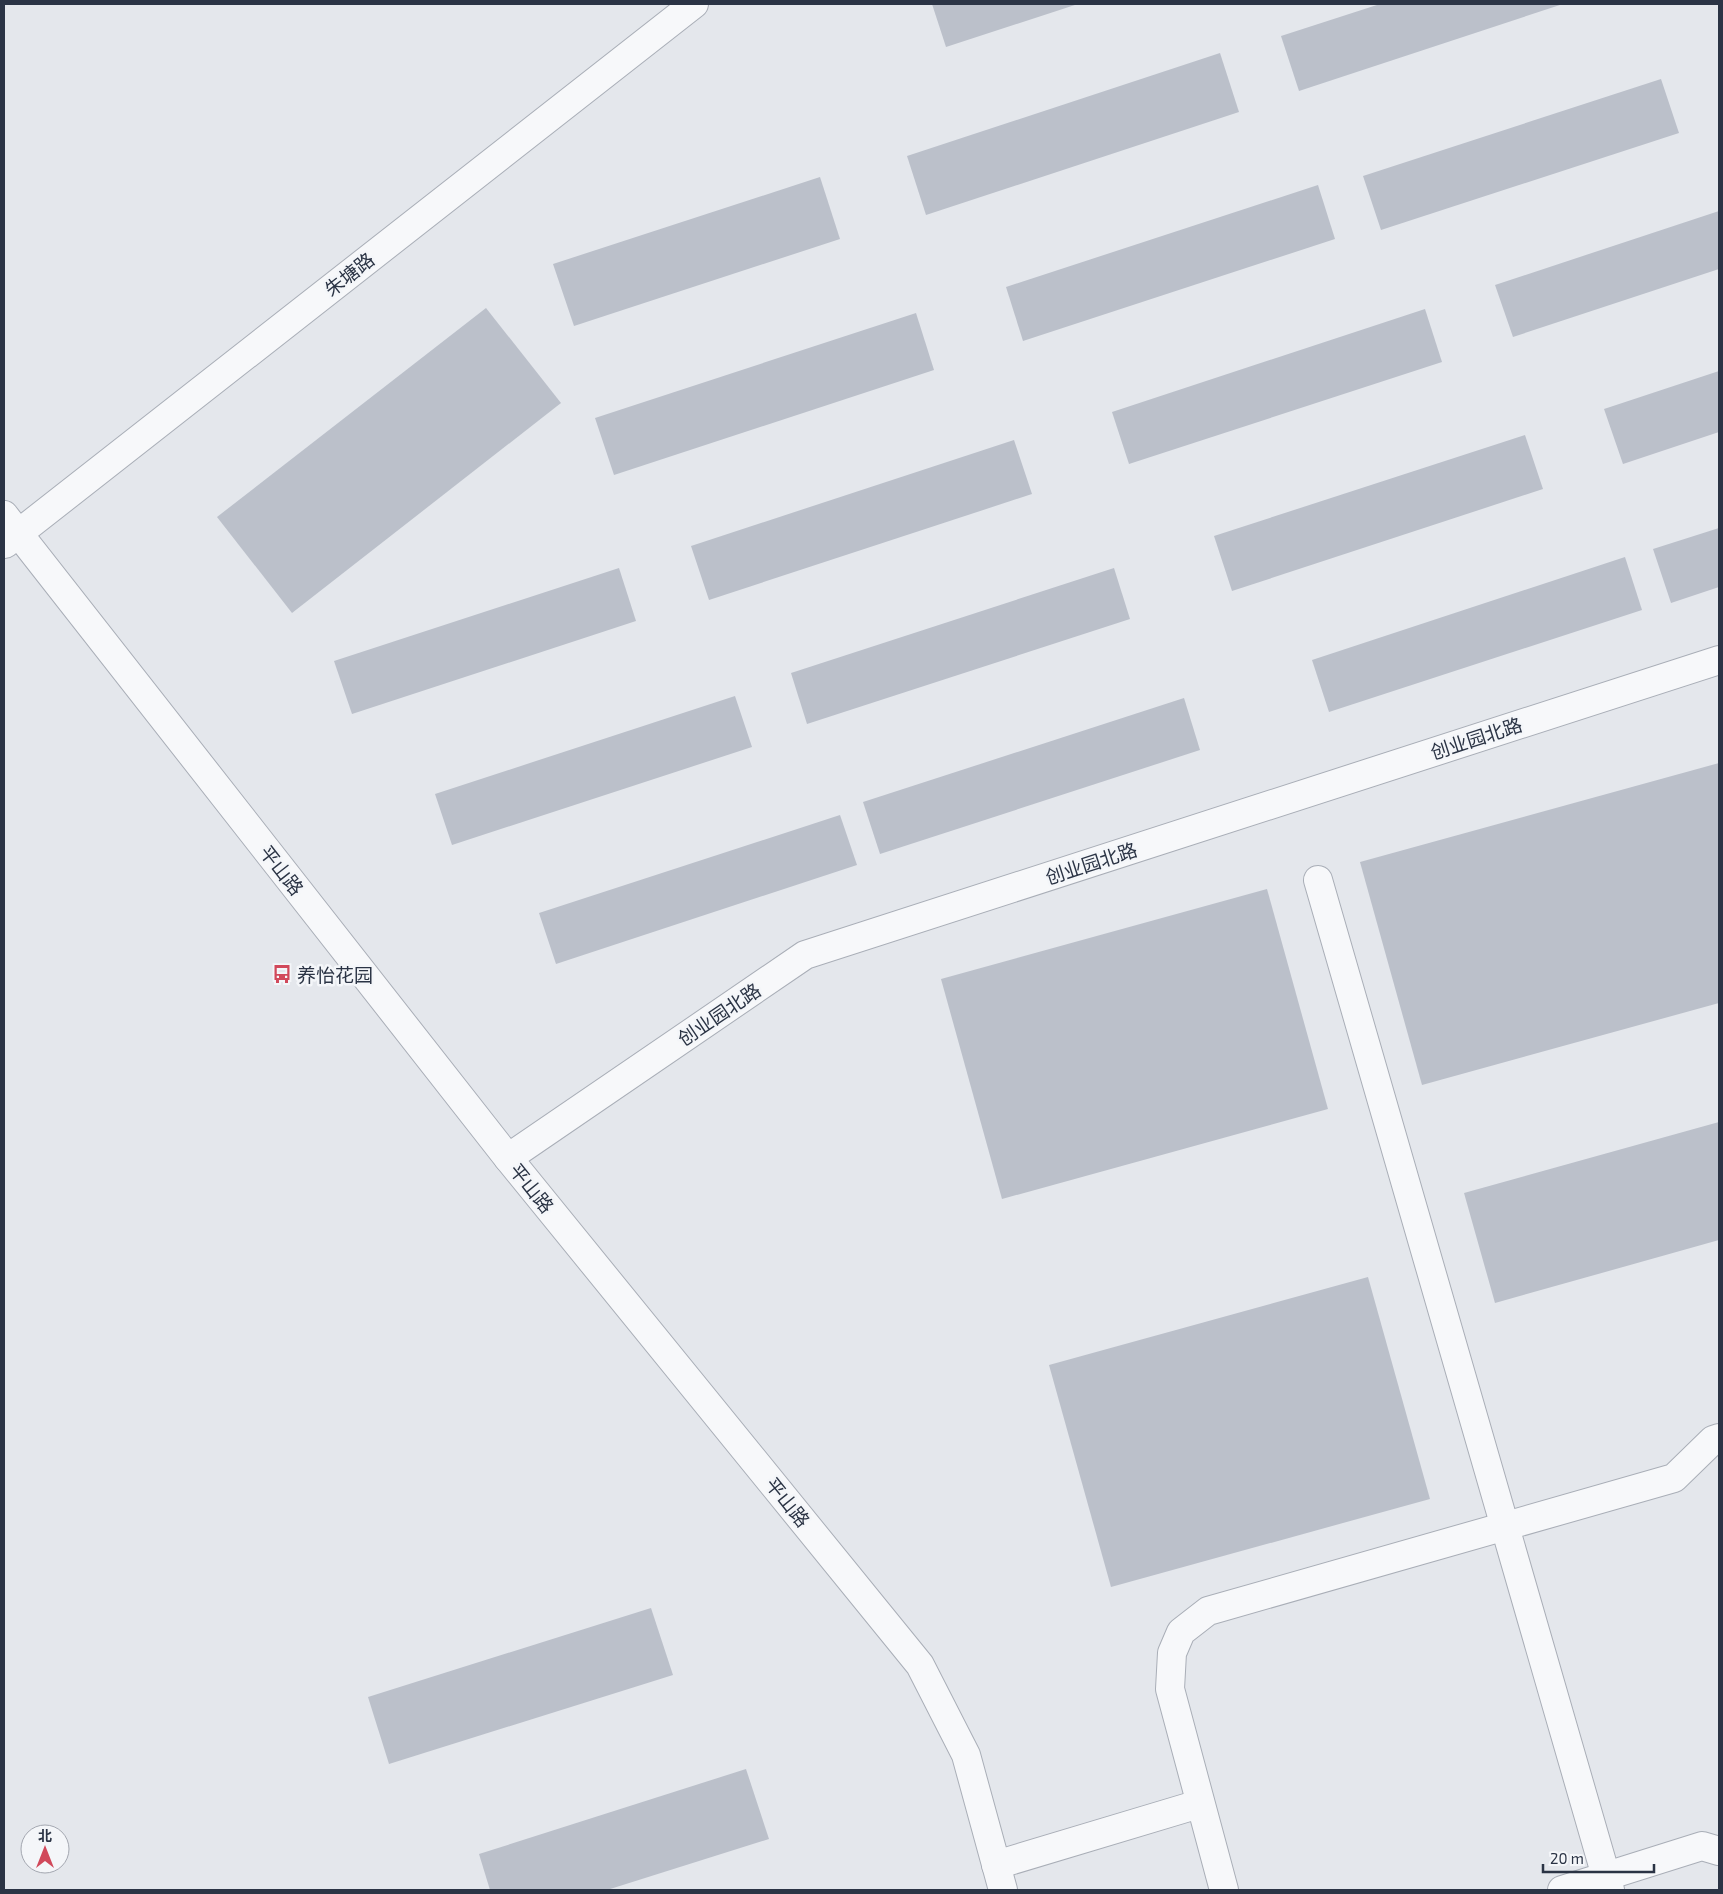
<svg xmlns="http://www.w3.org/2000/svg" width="1723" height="1894" viewBox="0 0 1723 1894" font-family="'Exo 2','Noto Sans SC',sans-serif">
<rect width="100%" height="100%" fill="#e4e7ec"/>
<g fill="#bbc0ca">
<path d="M 932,4 L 1078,4 L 946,47 Z"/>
<path d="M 1380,4 L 1563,4 L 1299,91 L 1281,36 Z"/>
<path d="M 1220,53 L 1239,112 L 926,215 L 907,156 Z"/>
<path d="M 1661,79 L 1679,133 L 1381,230 L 1363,176 Z"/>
<path d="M 820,177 L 840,239 L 574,326 L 553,264 Z"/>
<path d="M 1318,185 L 1335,239 L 1023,341 L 1006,287 Z"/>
<path d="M 1719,211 L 1719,269 L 1513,337 L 1495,285 Z"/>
<path d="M 486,308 L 561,403 L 292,613 L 217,517 Z"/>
<path d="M 1425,309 L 1442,362 L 1129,464 L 1112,412 Z"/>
<path d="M 916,313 L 934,370 L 614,475 L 595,418 Z"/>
<path d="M 1719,371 L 1719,432 L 1623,464 L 1604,409 Z"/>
<path d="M 1525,435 L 1543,489 L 1232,591 L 1214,536 Z"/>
<path d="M 1014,440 L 1032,494 L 709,600 L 691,546 Z"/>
<path d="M 1719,528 L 1719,587 L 1671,603 L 1653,549 Z"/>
<path d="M 1625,557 L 1642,610 L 1329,712 L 1312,660 Z"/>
<path d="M 619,568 L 636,621 L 352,714 L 334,661 Z"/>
<path d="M 1114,568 L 1130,619 L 807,724 L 791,673 Z"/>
<path d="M 735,696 L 752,747 L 452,845 L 435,794 Z"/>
<path d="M 1184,698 L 1200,750 L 880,854 L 863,802 Z"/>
<path d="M 1719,763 L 1719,1003 L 1422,1085 L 1360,862 Z"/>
<path d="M 840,815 L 857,865 L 556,964 L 539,913 Z"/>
<path d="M 1267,889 L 1328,1109 L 1002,1199 L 941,979 Z"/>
<path d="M 1719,1122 L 1719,1240 L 1495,1303 L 1464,1193 Z"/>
<path d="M 1368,1277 L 1430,1499 L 1111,1587 L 1049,1365 Z"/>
<path d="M 651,1608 L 673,1675 L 389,1764 L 368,1697 Z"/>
<path d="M 746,1769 L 769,1839 L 607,1890 L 490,1890 L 479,1854 Z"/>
</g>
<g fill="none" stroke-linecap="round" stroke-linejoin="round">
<g stroke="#a9aeb7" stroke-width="30">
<g id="minor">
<path d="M 4,515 L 508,1158 L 920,1665 L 966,1755 L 1003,1890"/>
<path d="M 5,544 L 694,4"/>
<path d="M 1318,880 L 1610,1890"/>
<path d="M 508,1158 L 805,955 L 1719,660"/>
<path d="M 996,1865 L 1199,1804"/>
<path d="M 1224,1890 L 1170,1689 L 1172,1653 L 1181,1632 L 1208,1611 L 1674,1478 L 1713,1440 L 1719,1438"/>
<path d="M 1562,1890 L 1702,1846 L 1719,1851"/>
</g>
</g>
<use href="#minor" stroke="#f7f8fa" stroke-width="28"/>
</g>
<defs>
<g id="bus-bare" transform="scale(1.5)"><path d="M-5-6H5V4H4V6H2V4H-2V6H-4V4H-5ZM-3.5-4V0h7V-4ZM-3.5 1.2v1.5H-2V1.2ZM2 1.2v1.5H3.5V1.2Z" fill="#d1495b" stroke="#f4f6f9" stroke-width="2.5" paint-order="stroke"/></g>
</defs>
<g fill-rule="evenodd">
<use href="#bus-bare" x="282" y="974"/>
</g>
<g text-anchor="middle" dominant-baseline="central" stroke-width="5" stroke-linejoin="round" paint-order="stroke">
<g font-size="19" fill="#2b3445" stroke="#f4f6f9">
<text transform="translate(349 274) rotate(-38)">朱塘路</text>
<text transform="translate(1476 738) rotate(-18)">创业园北路</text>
<text transform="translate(1091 863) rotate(-18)">创业园北路</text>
<text transform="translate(282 870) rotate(52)">平山路</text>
<text transform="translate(719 1014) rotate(-34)">创业园北路</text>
<text transform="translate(532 1188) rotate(51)">平山路</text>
<text transform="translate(788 1502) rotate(51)">平山路</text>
</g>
<g font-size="19" fill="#2b3445" stroke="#f4f6f9" text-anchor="start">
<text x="297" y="974">养怡花园</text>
</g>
</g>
<rect width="1723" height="1894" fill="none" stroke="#2b3445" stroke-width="10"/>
<g transform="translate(45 1849)"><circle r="24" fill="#f4f6f9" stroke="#a4a8b1"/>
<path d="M0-4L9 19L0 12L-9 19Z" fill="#d1495b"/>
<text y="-8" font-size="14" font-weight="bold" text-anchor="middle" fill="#2b3445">北</text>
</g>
<path d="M1543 1864v8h111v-8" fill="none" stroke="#2b3445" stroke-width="2.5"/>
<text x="1550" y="1864" font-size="15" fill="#2b3445" stroke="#f4f6f9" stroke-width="4" paint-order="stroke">20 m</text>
</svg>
